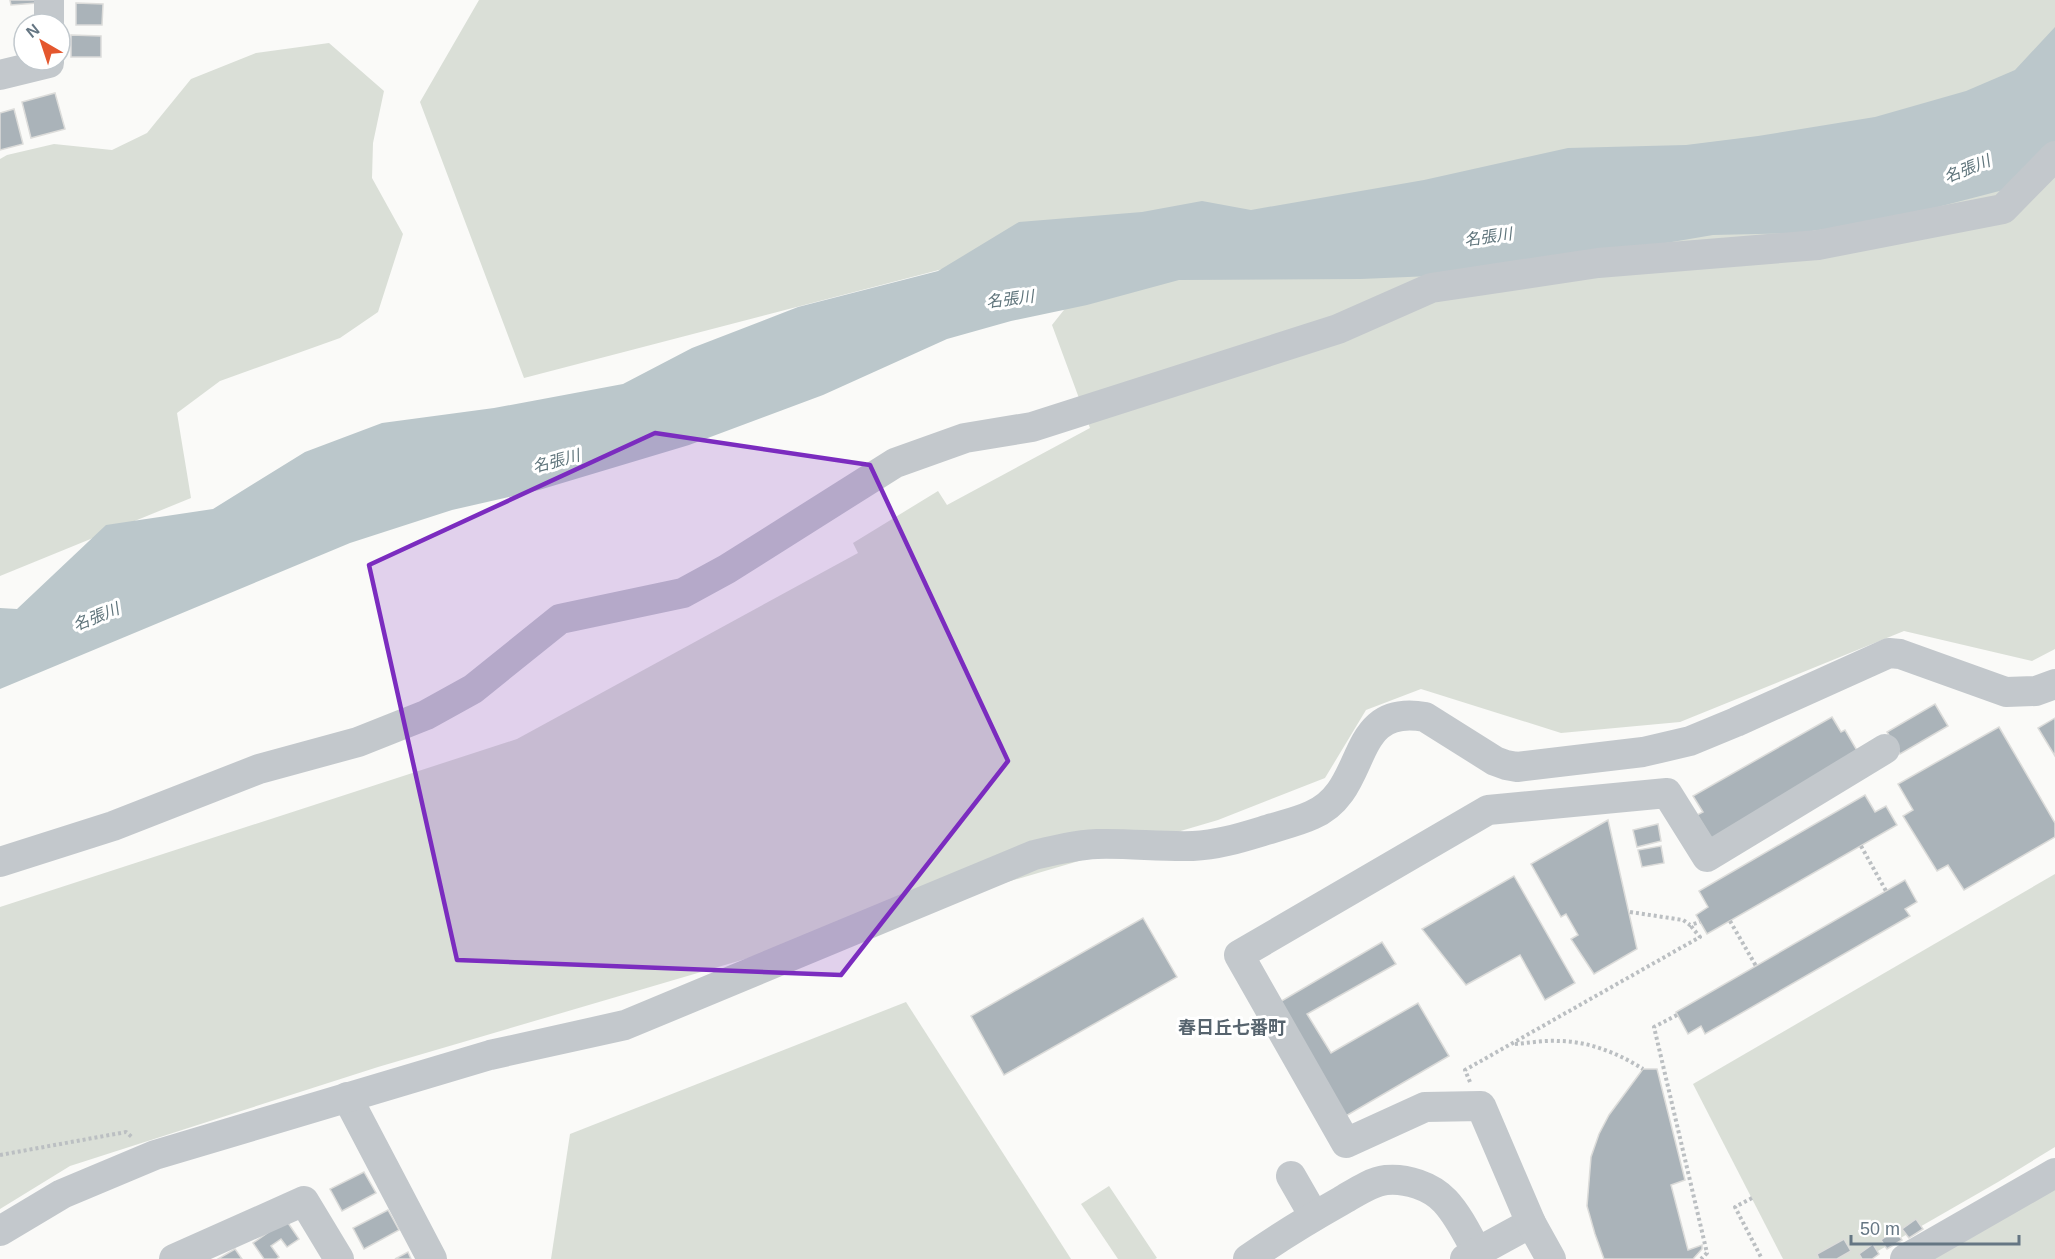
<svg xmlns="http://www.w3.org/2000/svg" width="2055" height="1259" viewBox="0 0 2055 1259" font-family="Helvetica,'Noto Sans JP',sans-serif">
<rect width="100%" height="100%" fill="#fafaf8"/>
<g fill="#dadfd7">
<path d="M 479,0 L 2055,0 L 2055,649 L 2032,661 L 1904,631 L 1680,722 L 1561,733 L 1421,689 L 1366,710 L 1325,778 L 1218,820 L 378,1067 L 70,1166 L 0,1209 L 0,907 L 517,739 L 858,553 L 853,543 L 938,491 L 947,505 L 1090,428 L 1052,325 L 1141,213 L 1108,226 L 524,378 L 420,102 Z"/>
<path d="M 329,43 L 384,91 L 373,143 L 372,178 L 403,234 L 378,312 L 340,338 L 220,381 L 177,413 L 191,498 L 0,576 L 0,159 L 7,155 L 54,144 L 112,150 L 147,133 L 191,79 L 256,53 Z"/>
<path d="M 2055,874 L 2055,1147 L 1998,1182 L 1864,1259 L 1783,1259 L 1693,1084 Z"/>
<path d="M 906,1002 L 1071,1259 L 551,1259 L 570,1134 Z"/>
<path d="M 2055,1185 L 2055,1259 L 1924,1259 Z"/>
<path d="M 1109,1186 L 1157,1258 L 1155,1259 L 1118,1259 L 1081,1204 Z"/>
</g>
<path fill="#bbc7cb" d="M 2055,27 L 2055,166 L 2011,188 L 1884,221 L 1797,233 L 1713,235 L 1619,251 L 1454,275 L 1361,279 L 1179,280 L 1087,305 L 1011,321 L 947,339 L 823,395 L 689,445 L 539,490 L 452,510 L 350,543 L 0,689 L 0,608 L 17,609 L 106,525 L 213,509 L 305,452 L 382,423 L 494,408 L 623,384 L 692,348 L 798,307 L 938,271 L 1019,222 L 1142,212 L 1202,201 L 1251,210 L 1424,180 L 1568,148 L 1686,145 L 1758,136 L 1875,117 L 1966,91 L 2015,70 Z"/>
<g fill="#aab3b9" stroke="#dcdcda" stroke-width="1.5">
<path d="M 10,0 L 37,0 L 37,3 L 11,5 Z"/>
<path d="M 76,3 L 103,4 L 102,25 L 76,25 Z"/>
<path d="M 71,35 L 101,36 L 101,57 L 71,57 Z"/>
<path d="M 55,93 L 65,129 L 31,138 L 22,102 Z"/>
<path d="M 14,109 L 23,144 L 0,150 L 0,113 Z"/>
<path d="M 1935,704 L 1948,726 L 1900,754 L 1887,732 Z"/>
<path d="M 1832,717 L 1841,732 L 1845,730 L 1862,759 L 1714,843 L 1697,815 L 1703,812 L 1693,796 Z"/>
<path d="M 2055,718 L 2055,756 L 2038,728 Z"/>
<path d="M 1999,727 L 2055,823 L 2055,837 L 1964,890 L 1948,865 L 1937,871 L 1903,816 L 1913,810 L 1898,784 Z"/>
<path d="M 1865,795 L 1875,812 L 1886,806 L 1897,825 L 1707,934 L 1696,915 L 1708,907 L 1699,891 Z"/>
<path d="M 1608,820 L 1637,949 L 1594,974 L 1571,939 L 1578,935 L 1566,914 L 1561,917 L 1531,864 Z"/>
<path d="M 1658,824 L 1661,841 L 1637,847 L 1633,830 Z"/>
<path d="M 1661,846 L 1664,863 L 1642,867 L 1638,850 Z"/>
<path d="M 1514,876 L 1575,983 L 1545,1000 L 1520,955 L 1466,985 L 1422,929 Z"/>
<path d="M 1905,880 L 1917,902 L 1905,909 L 1910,916 L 1705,1034 L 1701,1026 L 1688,1034 L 1676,1012 Z"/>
<path d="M 1143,918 L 1177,977 L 1004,1075 L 971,1016 Z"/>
<path d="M 1382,942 L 1396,964 L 1307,1014 L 1331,1053 L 1418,1003 L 1449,1056 L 1339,1120 L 1273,1006 Z"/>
<path d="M 1643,1069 L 1657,1069 L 1685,1180 L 1671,1185 L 1688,1250 L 1702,1245 L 1702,1249 L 1693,1259 L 1604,1259 L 1595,1234 L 1587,1206 L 1591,1157 L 1599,1134 L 1609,1115 Z"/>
<path d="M 364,1172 L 376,1193 L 342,1211 L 330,1189 Z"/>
<path d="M 388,1210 L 399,1230 L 364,1249 L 353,1228 Z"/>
<path d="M 1916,1219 L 1923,1229 L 1909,1238 L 1902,1229 Z"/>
<path d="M 286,1220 L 299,1239 L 287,1247 L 281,1239 L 271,1246 L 279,1257 L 276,1259 L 264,1259 L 253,1243 Z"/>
<path d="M 1895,1230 L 1902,1240 L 1887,1249 L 1881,1240 Z"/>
<path d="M 1844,1239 L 1851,1251 L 1837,1259 L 1819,1259 L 1817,1254 Z"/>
<path d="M 1873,1244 L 1879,1254 L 1872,1259 L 1862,1259 L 1859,1254 Z"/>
<path d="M 235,1249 L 242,1259 L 218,1259 Z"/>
<path d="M 408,1252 L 411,1259 L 395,1259 Z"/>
</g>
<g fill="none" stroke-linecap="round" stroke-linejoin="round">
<g stroke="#bbbfc2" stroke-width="4" stroke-dasharray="3 3" stroke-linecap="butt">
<path d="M 1861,846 L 1886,891"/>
<path d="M 1630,912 L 1683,920 L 1690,925 L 1700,922"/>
<path d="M 1730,921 L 1756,966"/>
<path d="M 1677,1015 L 1654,1027 L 1707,1253 L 1701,1259"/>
<path d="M 1515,1044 C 1529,1043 1544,1040 1558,1041 C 1588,1041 1618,1053 1643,1069"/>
<path d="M 1470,1082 L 1465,1070 L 1700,937 L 1690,925"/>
<path d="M 0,1155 L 126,1132 L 133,1138"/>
<path d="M 1752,1198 L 1735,1207 L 1762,1259"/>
</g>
<g stroke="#c3c8cc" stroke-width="30">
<path d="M 49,0 L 49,24"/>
<path d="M 0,75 L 49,63 L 49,60"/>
<path d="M 0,862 L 113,826 L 259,769 L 358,742 L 426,715 L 473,689 L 560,619 L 683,593 L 727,569 L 895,463 L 965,438 L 1032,427 L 1338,329 L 1431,288 L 1598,263 L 1818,245 L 2003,209 L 2055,156"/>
<path d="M 347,1097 L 432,1259"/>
<path d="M 1291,1176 L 1314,1216"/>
<path d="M 0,1231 L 62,1194 L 155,1155 L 490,1055 L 625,1025 L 1034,855 C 1055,850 1075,845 1097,844 C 1129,843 1161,847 1193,846 C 1220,845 1246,836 1273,828 C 1286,824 1299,821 1312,815 C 1371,790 1346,703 1425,717 L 1495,761 L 1506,765 L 1517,767 L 1643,752 L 1690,741 L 1736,722 L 1889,653 L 1900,654 L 2006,692 L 2036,691 L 2055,684"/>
<path d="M 174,1259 L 304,1201 L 339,1259"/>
<path d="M 1248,1259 C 1278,1238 1309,1219 1341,1201 C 1355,1193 1370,1182 1386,1180 C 1406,1178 1431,1186 1445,1201 C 1460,1217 1470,1240 1481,1259"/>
<path d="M 1465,1259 L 1531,1223"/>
<path d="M 1551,1259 L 1531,1223 L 1481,1106 L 1425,1107 L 1346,1143 L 1239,955 L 1488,810 L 1667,793 L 1707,857 L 1885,749"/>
<path d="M 1905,1259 L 2055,1173"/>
</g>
</g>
<path fill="#7b2cbf" fill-opacity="0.2" stroke="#7b2cbf" stroke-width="4.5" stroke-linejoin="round" d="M 655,433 L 870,465 L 1008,761 L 841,975 L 457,960 L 369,565 Z"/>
<g text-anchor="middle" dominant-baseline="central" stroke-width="6" stroke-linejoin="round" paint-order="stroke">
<g font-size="16" font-style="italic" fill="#60757c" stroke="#fff">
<text transform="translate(1967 169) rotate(-22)">名張川</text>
<text transform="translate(1488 237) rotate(-8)">名張川</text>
<text transform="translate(1010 299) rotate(-7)">名張川</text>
<text transform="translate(556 461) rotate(-15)">名張川</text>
<text transform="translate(96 617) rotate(-22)">名張川</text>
</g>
<g font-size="18" font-weight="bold" fill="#57646e" stroke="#fff">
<text x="1232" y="1028">春日丘七番町</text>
</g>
</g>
<g transform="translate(42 42) rotate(321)"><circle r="28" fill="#ffffff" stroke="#c1c8cd" stroke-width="1.5"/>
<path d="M0-4.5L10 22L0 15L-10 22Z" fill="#e4572e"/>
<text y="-9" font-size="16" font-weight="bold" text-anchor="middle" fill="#657683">N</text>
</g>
<path d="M1851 1235v9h168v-9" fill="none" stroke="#657683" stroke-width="3"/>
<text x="1860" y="1235" font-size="18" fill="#657683" stroke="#ffffff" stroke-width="4.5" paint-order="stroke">50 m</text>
</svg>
